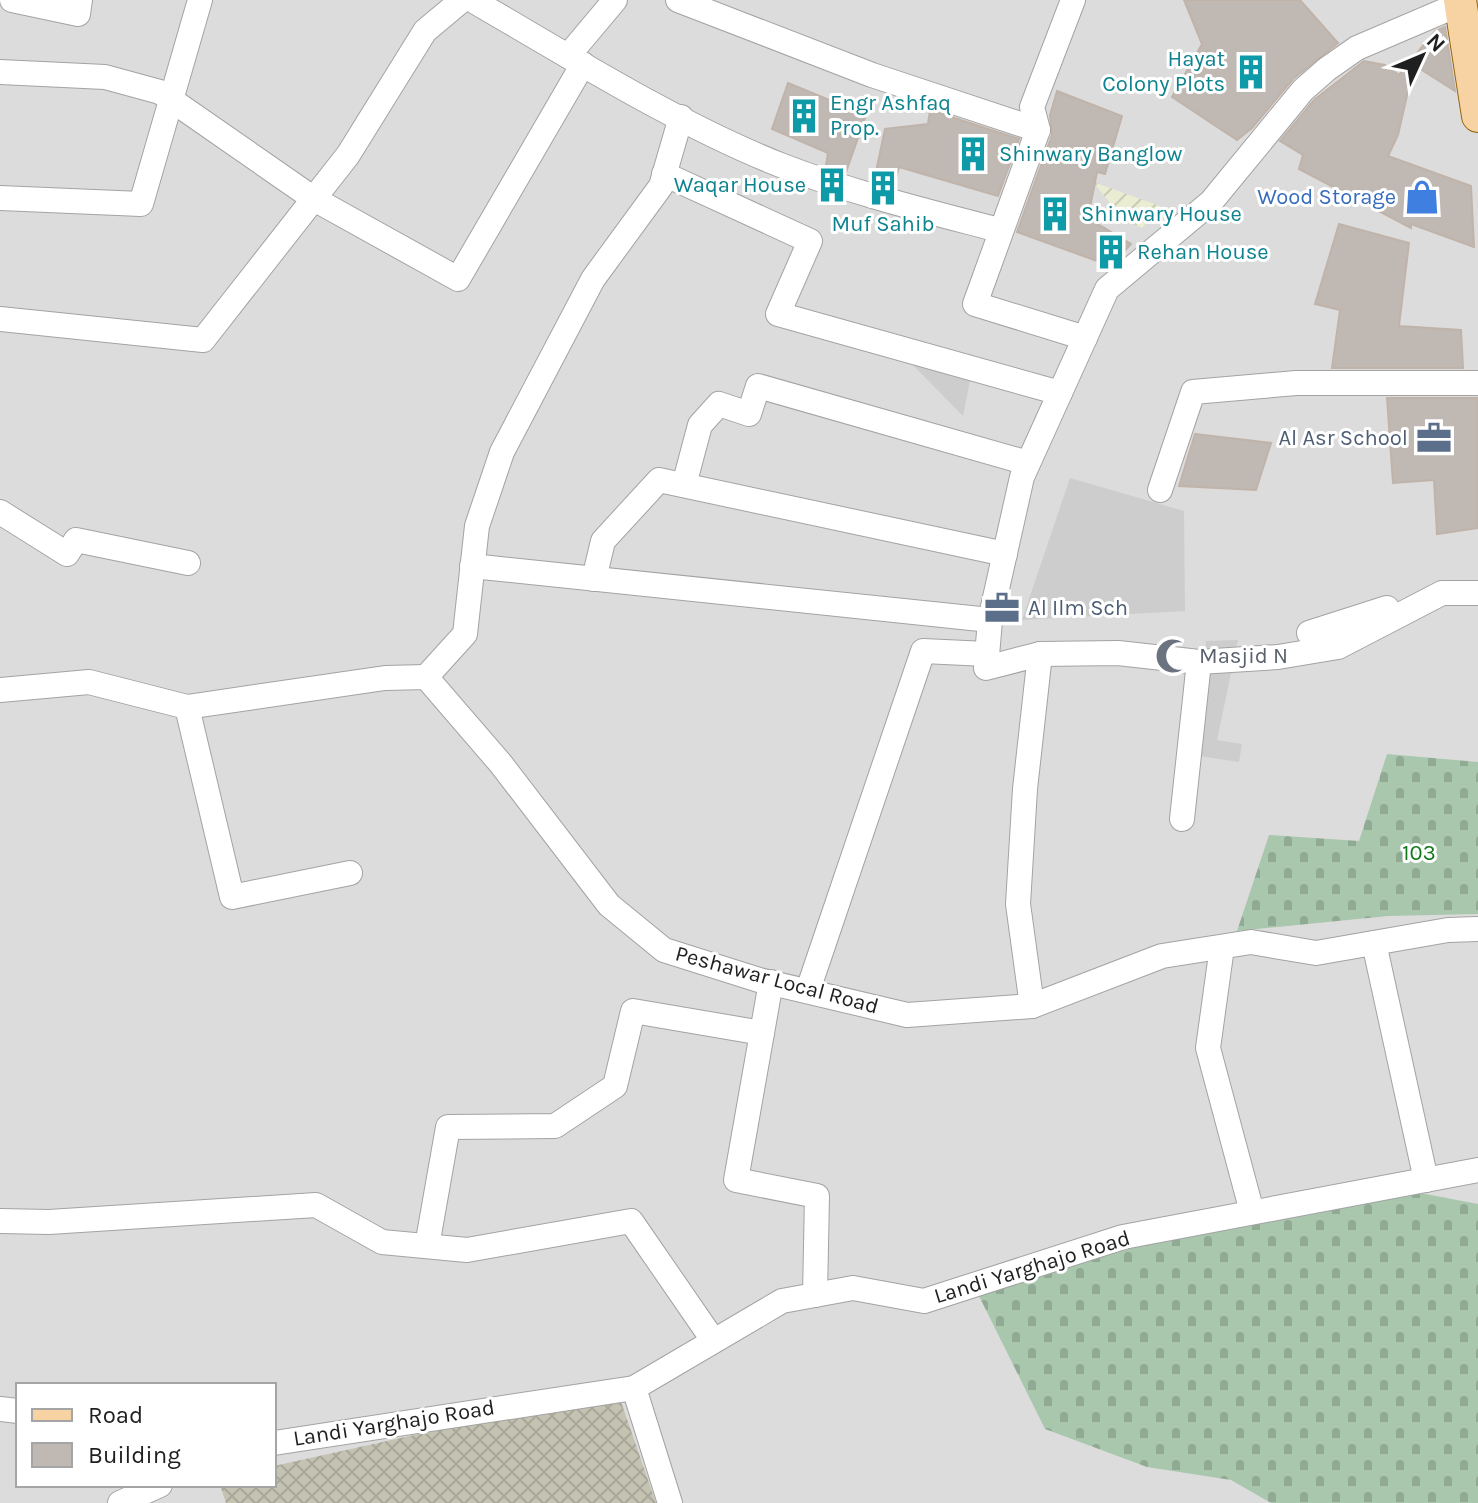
<svg xmlns="http://www.w3.org/2000/svg" width="1478" height="1503" viewBox="0 0 1478 1503" font-family="Karla,sans-serif">
<defs>
<pattern id="construction-cross-hatch" width="8" height="8" patternUnits="userSpaceOnUse" patternTransform="scale(2)"><rect width="8" height="8" fill="#c4c3b2"/><path d="M0 0l8 8M0 8l8-8" fill="none" stroke="#a8a799"/></pattern>
<pattern id="farmland-furrows" width="10" height="10" patternUnits="userSpaceOnUse" patternTransform="scale(2)"><rect width="10" height="10" fill="#ebedd2"/><path d="M-1 1l2-2M0 10L10 0M9 11l2-2" fill="none" stroke="#c9cbb4"/></pattern>
<pattern id="cemetery-stones" width="16" height="16" patternUnits="userSpaceOnUse" patternTransform="scale(2)"><rect width="16" height="16" fill="#a8c7ad"/><path d="M2 7V4a2 2 0 0 1 4 0v3zM10 15v-3a2 2 0 0 1 4 0v3z" fill="#90aa94"/></pattern>
</defs>
<rect width="100%" height="100%" fill="#efece6"/>
<path fill="#dddcdc" fill-rule="evenodd" d="M 0,0 L 1478,0 L 1478,1503 L 0,1503 ZM 18,1385 L 274,1385 L 274,1485 L 18,1485 Z"/>
<g fill="#cdcdcd">
<path d="M 905,357 L 971,376 L 963,416 Z"/>
<path d="M 1070,478 L 1184,511 L 1185,611 L 1022,620 Z"/>
<path d="M 1238,640 L 1217,740 L 1242,744 L 1239,762 L 1199,756 L 1206,641 Z"/>
</g>
<path fill="url(#construction-cross-hatch)" d="M 617,1390 L 656,1503 L 226,1503 L 220,1485 L 274,1485 L 274,1466 Z"/>
<path fill="url(#farmland-furrows)" d="M 1093,182 L 1160,206 L 1142,228 L 1123,219 Z"/>
<g fill="url(#cemetery-stones)">
<path d="M 1387,754 L 1478,762 L 1478,914 L 1388,916 L 1237,931 L 1269,835 L 1359,841 Z"/>
<path d="M 1415,1192 L 1478,1204 L 1478,1503 L 1271,1503 L 1231,1480 L 1147,1467 L 1045,1429 L 978,1294 L 1142,1241 Z"/>
</g>
<g fill="#c0b8b3" stroke="#c0b3a9" stroke-width="2">
<path d="M 1184,0 L 1300,0 L 1338,43 L 1293,79 L 1252,128 L 1237,140 L 1172,97 L 1202,44 Z"/>
<path d="M 1445,27 L 1455,91 L 1414,65 L 1398,135 L 1388,156 L 1471,186 L 1474,247 L 1411,224 L 1411,228 L 1299,169 L 1303,155 L 1280,141 L 1314,100 L 1364,61 L 1385,65 L 1399,75 L 1435,31 Z"/>
<path d="M 788,83 L 866,115 L 846,172 L 826,165 L 828,153 L 772,129 Z"/>
<path d="M 1057,91 L 1122,116 L 1105,174 L 1097,172 L 1088,218 L 1131,244 L 1111,266 L 1017,232 L 1052,135 L 1050,115 Z"/>
<path d="M 930,110 L 1019,139 L 998,196 L 899,167 L 894,187 L 874,181 L 885,129 L 928,124 Z"/>
<path d="M 1339,224 L 1409,243 L 1399,326 L 1461,330 L 1463,368 L 1332,368 L 1340,310 L 1315,304 Z"/>
<path d="M 1387,398 L 1478,398 L 1478,528 L 1437,534 L 1434,480 L 1393,483 Z"/>
<path d="M 1195,434 L 1271,443 L 1256,490 L 1179,486 Z"/>
</g>
<g fill="none" stroke-linecap="round" stroke-linejoin="round">
<g stroke="#a3a3a3" stroke-width="26">
<g id="minor">
<path d="M 12,0 L 78,14 L 80,0"/>
<path d="M 472,0 C 569,56 680,126 783,166 C 853,193 927,211 999,230"/>
<path d="M 678,0 L 872,75 L 1038,130"/>
<path d="M 1073,0 L 1032,107 L 1038,130 L 975,304 L 1085,338"/>
<path d="M 568,56 L 615,0"/>
<path d="M 0,72 L 105,77 L 160,92 L 314,199 L 458,279 L 583,64"/>
<path d="M 664,174 L 810,241 L 778,314 L 1060,393"/>
<path d="M 0,198 L 141,204 L 200,0"/>
<path d="M 0,319 L 203,340 L 348,155 L 425,31 L 462,0"/>
<path d="M 684,485 L 700,425 L 719,404 L 749,414 L 758,386 L 1028,463"/>
<path d="M 1160,490 L 1193,392 L 1296,383 L 1478,383"/>
<path d="M 0,512 L 67,554 L 76,540 L 188,563"/>
<path d="M 472,566 L 990,620"/>
<path d="M 594,579 L 603,541 L 659,480 L 1005,554"/>
<path d="M 1309,633 L 1387,608"/>
<path d="M 1040,654 L 1118,653 L 1199,662 L 1278,657 L 1338,647 L 1442,593 L 1478,593"/>
<path d="M 426,677 L 465,634 L 477,526 L 502,452 L 593,279 L 661,186 L 681,117"/>
<path d="M 0,690 L 89,682 L 187,707 L 385,678 L 426,677 L 501,764 L 609,905 L 664,950 L 759,980 L 907,1015 L 1032,1006 L 1162,956 L 1251,942 L 1316,953 L 1448,930 L 1478,929"/>
<path d="M 187,707 L 232,897 L 350,873"/>
<path d="M 1182,819 L 1199,662"/>
<path d="M 1374,943 L 1426,1180"/>
<path d="M 1222,947 L 1208,1048 L 1252,1212"/>
<path d="M 771,982 L 736,1180 L 817,1196 L 815,1295"/>
<path d="M 808,990 L 923,651 L 987,654"/>
<path d="M 1032,1006 L 1018,904 L 1025,789 L 1040,654 L 986,668 L 990,620 L 1022,477 L 1107,289 L 1211,202 L 1303,90 L 1327,69 L 1357,48 L 1460,4"/>
<path d="M 0,1221 L 49,1222 L 316,1205 L 382,1242 L 467,1250 L 631,1221 L 713,1340"/>
<path d="M 427,1246 L 448,1127 L 555,1126 L 615,1086 L 633,1011 L 762,1033"/>
<path d="M 634,1388 L 670,1503"/>
<path d="M 0,1409 L 18,1411"/>
<path d="M 274,1443 L 634,1388 L 782,1301 L 853,1288 L 924,1301 L 1123,1237 L 1478,1170"/>
<path d="M 120,1503 L 160,1485"/>
</g>
</g>
<g stroke="#936308" stroke-width="34">
<path id="major" d="M 1460,0 L 1478,116"/>
</g>
<use href="#minor" stroke="#fff" stroke-width="24"/>
<use href="#major" stroke="#f7d2a3" stroke-width="32"/>
</g>
<defs>
<g id="building-bare" transform="scale(2.76)"><path d="M-4-6H4V6H1V3H-1V6H-4ZM-2.5-4.3h1.7v1.8h-1.7ZM.8-4.3h1.7v1.8H.8ZM-2.5-1h1.7V.8h-1.7ZM.8-1h1.7V.8H.8Z" fill="#0f9aa8" stroke="#fff" stroke-width="2.5" paint-order="stroke"/></g>
<g id="shop-bare" transform="scale(2.76)"><path d="M-5-2.5h2.3a2.7 3.5 0 0 1 5.4 0H5L5.5 6h-11ZM-1.5-2.5h3a1.5 2.3 0 0 0-3 0Z" fill="#3f7fe0" stroke="#fff" stroke-width="2.5" paint-order="stroke"/></g>
<g id="office-bare" transform="scale(2.76)"><path d="M-6-3h4V-5.5h4V-3h4V5H-6ZM-1-4.5V-3h2v-1.5ZM-6 0V1H6V0Z" fill="#5c6f8a" stroke="#fff" stroke-width="2.5" paint-order="stroke"/></g>
<g id="mosque-bare" transform="scale(2.76)"><path d="M3.5-4.9A6 6 0 1 0 3.5 4.9A5 5 0 1 1 3.5-4.9Z" fill="#6b7280" stroke="#fff" stroke-width="2.5" paint-order="stroke"/></g>
</defs>
<g fill-rule="evenodd">
<use href="#building-bare" x="1251" y="72"/>
<use href="#building-bare" x="804" y="116"/>
<use href="#building-bare" x="973" y="154"/>
<use href="#building-bare" x="832" y="185"/>
<use href="#building-bare" x="883" y="188"/>
<use href="#shop-bare" x="1422" y="197"/>
<use href="#building-bare" x="1055" y="214"/>
<use href="#building-bare" x="1111" y="252"/>
<use href="#office-bare" x="1434" y="438"/>
<use href="#office-bare" x="1002" y="608"/>
<use href="#mosque-bare" x="1173" y="656"/>
</g>
<g text-anchor="middle" dominant-baseline="central" stroke-width="6" stroke-linejoin="round" paint-order="stroke">
<g font-size="22" fill="#0d838f" stroke="#fff" text-anchor="start">
<text x="1225" y="59" text-anchor="end">Hayat<tspan x="1225" dy="25">Colony Plots</tspan></text>
<text x="830" y="103">Engr Ashfaq<tspan x="830" dy="25">Prop.</tspan></text>
<text x="999" y="154">Shinwary Banglow</text>
<text x="806" y="185" text-anchor="end">Waqar House</text>
<text x="1081" y="214">Shinwary House</text>
<text x="883" y="224" text-anchor="middle">Muf Sahib</text>
<text x="1137" y="252">Rehan House</text>
</g>
<g font-size="22" fill="#366cbe" stroke="#fff" text-anchor="end">
<text x="1396" y="197">Wood Storage</text>
</g>
<g font-size="22" fill="#4e5e75" stroke="#fff" text-anchor="end">
<text x="1408" y="438">Al Asr School</text>
<text x="1028" y="608" text-anchor="start">Al Ilm Sch</text>
</g>
<g font-size="22" fill="#5b616d" stroke="#fff" text-anchor="start">
<text x="1199" y="656">Masjid N</text>
</g>
<g font-size="22" fill="#117919" stroke="#fff">
<text x="1419" y="853">103</text>
</g>
<g font-size="22" fill="#1f1f1f" stroke="#fff">
<text transform="translate(777 980) rotate(15)">Peshawar Local Road</text>
<text transform="translate(1032 1267) rotate(-17)">Landi Yarghajo Road</text>
<text transform="translate(394 1423) rotate(-9)">Landi Yarghajo Road</text>
</g>
</g>
<rect x="16" y="1383" width="260" height="104" fill="#ffffff" stroke="#a5a5a5" stroke-width="2"/>
<rect x="32" y="1409" width="40" height="12" fill="#f7d2a3" stroke="#a5a5a5" stroke-width="2"/>
<text x="88" y="1423" font-size="24" fill="#1f1f1f">Road</text>
<rect x="32" y="1443" width="40" height="24" fill="#c0b8b3" stroke="#a5a5a5" stroke-width="2"/>
<text x="88" y="1463" font-size="24" fill="#1f1f1f">Building</text>
<g transform="translate(1422 56) rotate(46)" stroke="#ffffff" stroke-width="6" paint-order="stroke">
<path d="M0-6L14 30L0 20L-14 30Z" fill="#1f1f1f"/>
<text y="-12" font-size="22" font-weight="bold" text-anchor="middle" fill="#1f1f1f">N</text>
</g>
</svg>
